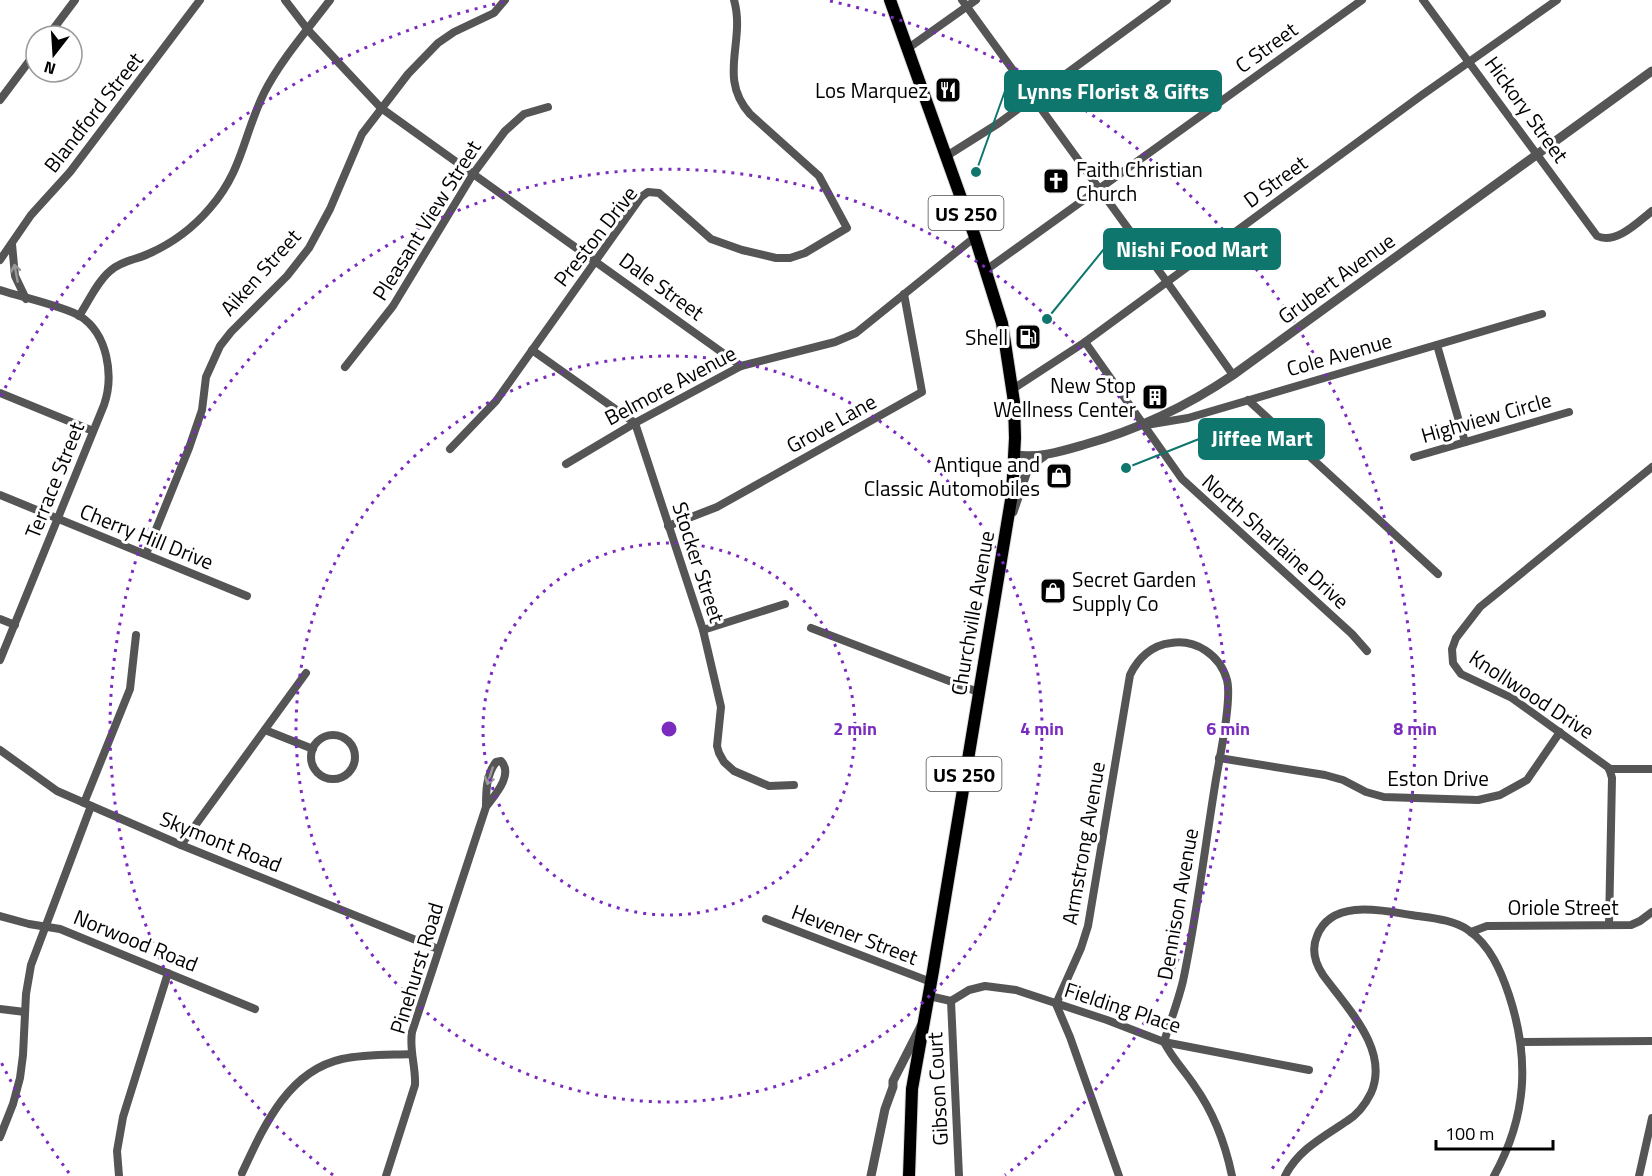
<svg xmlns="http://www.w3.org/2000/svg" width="1652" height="1176" viewBox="0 0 1652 1176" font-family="'Titillium Web',sans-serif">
<rect width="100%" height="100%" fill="#fff"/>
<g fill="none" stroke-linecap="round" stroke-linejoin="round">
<g stroke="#dbdbdb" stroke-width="14">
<path id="primary" d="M 890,0 L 975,237 L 1002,323 L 1014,402 L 1015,438 L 1012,494 L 933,971 L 912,1089 L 909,1176"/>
</g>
<g stroke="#555" stroke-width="8">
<path d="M 285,0 L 308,30 L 381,108 L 741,366"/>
<path d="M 962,0 L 1167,282 L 1233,375"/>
<path d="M 1423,0 L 1597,236 C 1616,245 1638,222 1652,211"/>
<path d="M 48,36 L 75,0"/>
<path d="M 907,49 L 976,0"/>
<path d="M 0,100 L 36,52"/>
<path d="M 945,157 L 999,123 L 1167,0"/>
<path d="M 12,244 L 15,276 L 26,299"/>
<path d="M 0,260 L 31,215 L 70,172 L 200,0"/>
<path d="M 986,270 L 1362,0"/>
<path d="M 0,290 C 21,297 63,306 80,316 C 108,334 114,376 104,405 L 0,660"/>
<path d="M 79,316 C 89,301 97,282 110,271 C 121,261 135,260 148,254 C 171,244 193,228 210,208 C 243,170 243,136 264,93 C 280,61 308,29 330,0"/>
<path d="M 1085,342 L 1182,479 L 1352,634 L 1367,651"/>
<path d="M 1437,345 L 1465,442"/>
<path d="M 532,350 L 635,423 L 703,630 L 721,707 L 717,746 L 719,753 L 724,762 L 734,771 L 769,786 L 794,785"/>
<path d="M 345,367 L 393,306 L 473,174 L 505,131 L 524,114 L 548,107"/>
<path d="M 1013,389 L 1085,342 L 1422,95 L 1557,0"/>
<path d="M 0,393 L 93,431"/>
<path d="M 1248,400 L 1438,574"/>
<path d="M 1146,425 L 1188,418 L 1542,314"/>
<path d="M 450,449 L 496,401 L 641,197 L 648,192 L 659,193 L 711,239 L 742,250 L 776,258 L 790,258 L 805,253 L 847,228 L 819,176 L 750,114 C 717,77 746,42 734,0"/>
<path d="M 1414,457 L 1569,412"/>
<path d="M 566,464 L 635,423 L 741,366 L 835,342 L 856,333 L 975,237"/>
<path d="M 0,495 L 247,596"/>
<path d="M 668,526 L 717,507 L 922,392 L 904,294"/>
<path d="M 146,554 L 189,448 L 202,410 L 206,377 L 220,346 L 231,332 L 287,276 L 309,248 L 330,209 L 362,134 L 408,74 L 438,43 L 454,32 L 494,13 L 505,0"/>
<path d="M 0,619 L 15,625"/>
<path d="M 811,628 L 978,692"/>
<path d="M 703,630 L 785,604"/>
<path d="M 265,730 L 313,749"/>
<circle cx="333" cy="757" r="22"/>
<path d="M 0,750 L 57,791 L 181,845 L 438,949"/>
<path d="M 1219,758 L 1325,775 L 1343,780 L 1366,792 L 1384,797 L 1478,800 L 1500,795 L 1527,780 L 1560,732"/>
<path d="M 1609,769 L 1652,769"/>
<path d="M 84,803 L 130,689 L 136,635"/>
<path d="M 181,845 L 306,673"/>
<path d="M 0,916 L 29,924 L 60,929 L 255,1009"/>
<path d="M 766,919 L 931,982"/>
<path d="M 1609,925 L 1612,778 L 1609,768 L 1512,698 L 1461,674 L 1453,663 L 1452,649 L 1456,638 L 1480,607 L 1652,467"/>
<path d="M 1471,932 L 1487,926 L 1631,925 L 1640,921 L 1652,912"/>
<path d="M 929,996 L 951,1001 L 969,990 L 985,986 L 1016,990 L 1107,1020 L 1164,1042 L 1309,1070"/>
<path d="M 951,1001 L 959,1176"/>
<path d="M 0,1009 L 25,1012"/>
<path d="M 1521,1042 L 1652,1041"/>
<path d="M 0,1137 L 13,1104 L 20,1078 L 23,1055 L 26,994 L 31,965 L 91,806"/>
<path d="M 242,1173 C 264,1126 288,1071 342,1059 C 365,1054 389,1055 412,1054"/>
<path d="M 119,1176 L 117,1151 L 123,1117 L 168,973"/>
<path d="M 386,1176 L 415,1085 C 416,1067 409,1050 412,1032 L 486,807 C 486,792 486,775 496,762 L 501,761 C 514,775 494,796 486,807"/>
<path d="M 1119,1176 L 1070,1037 L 1056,1004 L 1081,948 L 1088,926 L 1130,675 C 1138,658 1152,645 1171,643 C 1196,639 1220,655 1227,680 C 1232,699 1220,756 1216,779 C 1205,846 1197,915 1183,981 C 1178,1002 1170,1022 1164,1042 C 1172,1058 1184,1070 1194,1085 C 1214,1113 1225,1142 1232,1176"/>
<path d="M 1285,1176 C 1298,1150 1323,1137 1347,1121 C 1357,1115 1365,1105 1371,1093 C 1390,1050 1347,1008 1323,975 C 1315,963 1311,950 1317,936 C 1331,899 1381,910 1411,915 C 1430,918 1452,919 1468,930 C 1490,945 1501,971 1509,995 C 1530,1059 1527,1116 1494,1176"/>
<path d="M 1639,1176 L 1652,1118"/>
</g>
<g stroke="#555" stroke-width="9">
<path d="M 1015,455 C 1039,458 1059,452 1083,445 C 1137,430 1186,407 1233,375 L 1652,71"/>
<path d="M 1013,512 L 1027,471 L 1030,466 L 1044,456"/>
<path d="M 871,1176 L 885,1109 L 893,1087 L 893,1081 L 921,1026"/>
</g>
<use href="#primary" stroke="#000" stroke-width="12"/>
</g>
<defs><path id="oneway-shaft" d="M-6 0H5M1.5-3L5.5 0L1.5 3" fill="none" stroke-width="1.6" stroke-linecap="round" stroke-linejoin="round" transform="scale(1.5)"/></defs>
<g stroke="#999">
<use href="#oneway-shaft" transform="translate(16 273) rotate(-101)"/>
<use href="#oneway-shaft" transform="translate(490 776) rotate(108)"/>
</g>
<g fill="none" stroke="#7b2cbf" stroke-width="3" stroke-dasharray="3 6">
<circle cx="669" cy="729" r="186"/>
<circle cx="669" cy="729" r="373"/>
<path d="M333 1175A559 559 0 1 1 1005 1175"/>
<path d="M69 1173A746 746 0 0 1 1 1062M1 396A746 746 0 0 1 508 1M830 1A746 746 0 0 1 1269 1173"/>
</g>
<defs>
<g id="restaurant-square" transform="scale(1.35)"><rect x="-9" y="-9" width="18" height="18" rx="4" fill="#000" stroke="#fff"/><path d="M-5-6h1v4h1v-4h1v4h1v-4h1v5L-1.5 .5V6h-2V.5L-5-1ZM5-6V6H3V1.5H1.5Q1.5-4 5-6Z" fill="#fff"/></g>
<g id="church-square" transform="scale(1.35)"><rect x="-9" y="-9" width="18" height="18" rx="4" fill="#000" stroke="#fff"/><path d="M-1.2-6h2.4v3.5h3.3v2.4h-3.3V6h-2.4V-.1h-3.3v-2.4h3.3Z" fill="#fff"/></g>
<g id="fuel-square" transform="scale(1.35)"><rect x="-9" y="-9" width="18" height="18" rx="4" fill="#000" stroke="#fff"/><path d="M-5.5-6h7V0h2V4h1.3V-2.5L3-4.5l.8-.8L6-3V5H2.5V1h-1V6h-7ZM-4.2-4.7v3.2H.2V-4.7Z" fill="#fff"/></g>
<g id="building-square" transform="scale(1.35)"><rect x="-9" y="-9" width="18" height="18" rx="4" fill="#000" stroke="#fff"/><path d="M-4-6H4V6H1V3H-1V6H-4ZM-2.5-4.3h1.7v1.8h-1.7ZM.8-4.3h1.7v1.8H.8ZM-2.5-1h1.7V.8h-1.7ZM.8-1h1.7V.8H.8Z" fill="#fff"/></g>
<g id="shop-square" transform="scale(1.35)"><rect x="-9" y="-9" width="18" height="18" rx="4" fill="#000" stroke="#fff"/><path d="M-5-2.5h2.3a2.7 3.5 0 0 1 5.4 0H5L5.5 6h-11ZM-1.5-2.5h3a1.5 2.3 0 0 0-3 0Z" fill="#fff"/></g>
</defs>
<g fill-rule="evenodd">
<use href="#restaurant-square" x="948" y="90"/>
<use href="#church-square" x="1056" y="181"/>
<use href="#fuel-square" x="1028" y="337"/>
<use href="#building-square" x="1155" y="397"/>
<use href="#shop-square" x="1059" y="476"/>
<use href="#shop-square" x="1053" y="591"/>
</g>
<g text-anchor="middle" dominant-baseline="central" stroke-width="6" stroke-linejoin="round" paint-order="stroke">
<g fill="#fff" stroke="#4c4c4c" stroke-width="1.5">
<rect x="928.5" y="196" width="75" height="34" rx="4.5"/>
<rect x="926.5" y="757" width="75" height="34" rx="4.5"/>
</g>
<g font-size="20" font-weight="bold" fill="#000">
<text x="966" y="213">US 250</text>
<text x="964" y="774">US 250</text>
</g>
<g font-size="21" fill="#000" stroke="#fff">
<text transform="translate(1266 47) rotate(-36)">C Street</text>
<text transform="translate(1527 109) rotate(54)">Hickory Street</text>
<text transform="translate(93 112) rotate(-52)">Blandford Street</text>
<text transform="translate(1275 181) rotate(-36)">D Street</text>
<text transform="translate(426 220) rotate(-58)">Pleasant View Street</text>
<text transform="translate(595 236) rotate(-52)">Preston Drive</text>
<text transform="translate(260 272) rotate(-48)">Aiken Street</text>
<text transform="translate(1336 278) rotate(-36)">Grubert Avenue</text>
<text transform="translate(662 286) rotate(36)">Dale Street</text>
<text transform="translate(1339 354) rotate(-16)">Cole Avenue</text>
<text transform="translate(670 385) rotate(-28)">Belmore Avenue</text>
<text transform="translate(1486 417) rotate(-16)">Highview Circle</text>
<text transform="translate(831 423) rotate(-29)">Grove Lane</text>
<text transform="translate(54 480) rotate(-68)">Terrace Street</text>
<text transform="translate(147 536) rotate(22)">Cherry Hill Drive</text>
<text transform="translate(1276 541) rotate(42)">North Sharlaine Drive</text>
<text transform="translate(699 562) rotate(72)">Stocker Street</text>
<text transform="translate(972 613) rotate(-80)">Churchville Avenue</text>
<text transform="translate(1532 694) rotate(33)">Knollwood Drive</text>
<text x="1438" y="778">Eston Drive</text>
<text transform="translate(221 841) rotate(22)">Skymont Road</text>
<text transform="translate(1083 843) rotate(-80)">Armstrong Avenue</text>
<text transform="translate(1177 904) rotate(-80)">Dennison Avenue</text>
<text x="1563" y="907">Oriole Street</text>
<text transform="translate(855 934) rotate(21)">Hevener Street</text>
<text transform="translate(136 940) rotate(22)">Norwood Road</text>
<text transform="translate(416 968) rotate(-73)">Pinehurst Road</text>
<text transform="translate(1123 1007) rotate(18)">Fielding Place</text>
<text transform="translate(937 1089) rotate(-93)">Gibson Court</text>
</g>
<g font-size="21" fill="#000" stroke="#fff" text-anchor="end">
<text x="928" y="90">Los Marquez</text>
<text x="1076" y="169" text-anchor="start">Faith Christian<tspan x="1076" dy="24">Church</tspan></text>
<text x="1008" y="337">Shell</text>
<text x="1136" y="385">New Stop<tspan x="1136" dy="24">Wellness Center</tspan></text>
<text x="1040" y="464">Antique and<tspan x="1040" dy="24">Classic Automobiles</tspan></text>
<text x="1072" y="579" text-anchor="start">Secret Garden<tspan x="1072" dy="24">Supply Co</tspan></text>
</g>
</g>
<circle cx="669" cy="729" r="9" fill="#7b2cbf" stroke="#fff" stroke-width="3"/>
<g font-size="18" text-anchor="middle" font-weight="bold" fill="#7b2cbf" stroke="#fff" stroke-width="6" stroke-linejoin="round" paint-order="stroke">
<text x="855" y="735">2 min</text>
<text x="1042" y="735">4 min</text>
<text x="1228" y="735">6 min</text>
<text x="1415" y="735">8 min</text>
</g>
<path fill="none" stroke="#0f766e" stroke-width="2" d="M976 172L1005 91M1047 319L1104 249M1126 468L1199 439"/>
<g fill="#0f766e" stroke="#fff" stroke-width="2">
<circle cx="976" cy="172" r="6"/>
<circle cx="1047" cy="319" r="6"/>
<circle cx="1126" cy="468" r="6"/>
</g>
<g fill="#0f766e" stroke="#0f766e" stroke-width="2">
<rect x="1005" y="71" width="216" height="40" rx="6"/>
<rect x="1104" y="229" width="176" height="40" rx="6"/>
<rect x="1199" y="419" width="125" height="40" rx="6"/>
</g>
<g font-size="22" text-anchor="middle" font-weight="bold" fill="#fff">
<text x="1113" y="99">Lynns Florist &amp; Gifts</text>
<text x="1192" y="257">Nishi Food Mart</text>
<text x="1262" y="446">Jiffee Mart</text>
</g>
<g transform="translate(54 54) rotate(197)"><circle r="28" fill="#ffffff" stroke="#999999" stroke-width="1.5"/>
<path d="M0-4.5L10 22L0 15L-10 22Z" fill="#000000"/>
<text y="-9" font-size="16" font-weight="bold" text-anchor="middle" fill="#000000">N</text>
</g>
<path d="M1436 1140v9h117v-9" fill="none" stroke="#000000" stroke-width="3"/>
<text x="1445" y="1140" font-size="18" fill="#000000" stroke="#ffffff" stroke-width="4.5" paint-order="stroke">100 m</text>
</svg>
